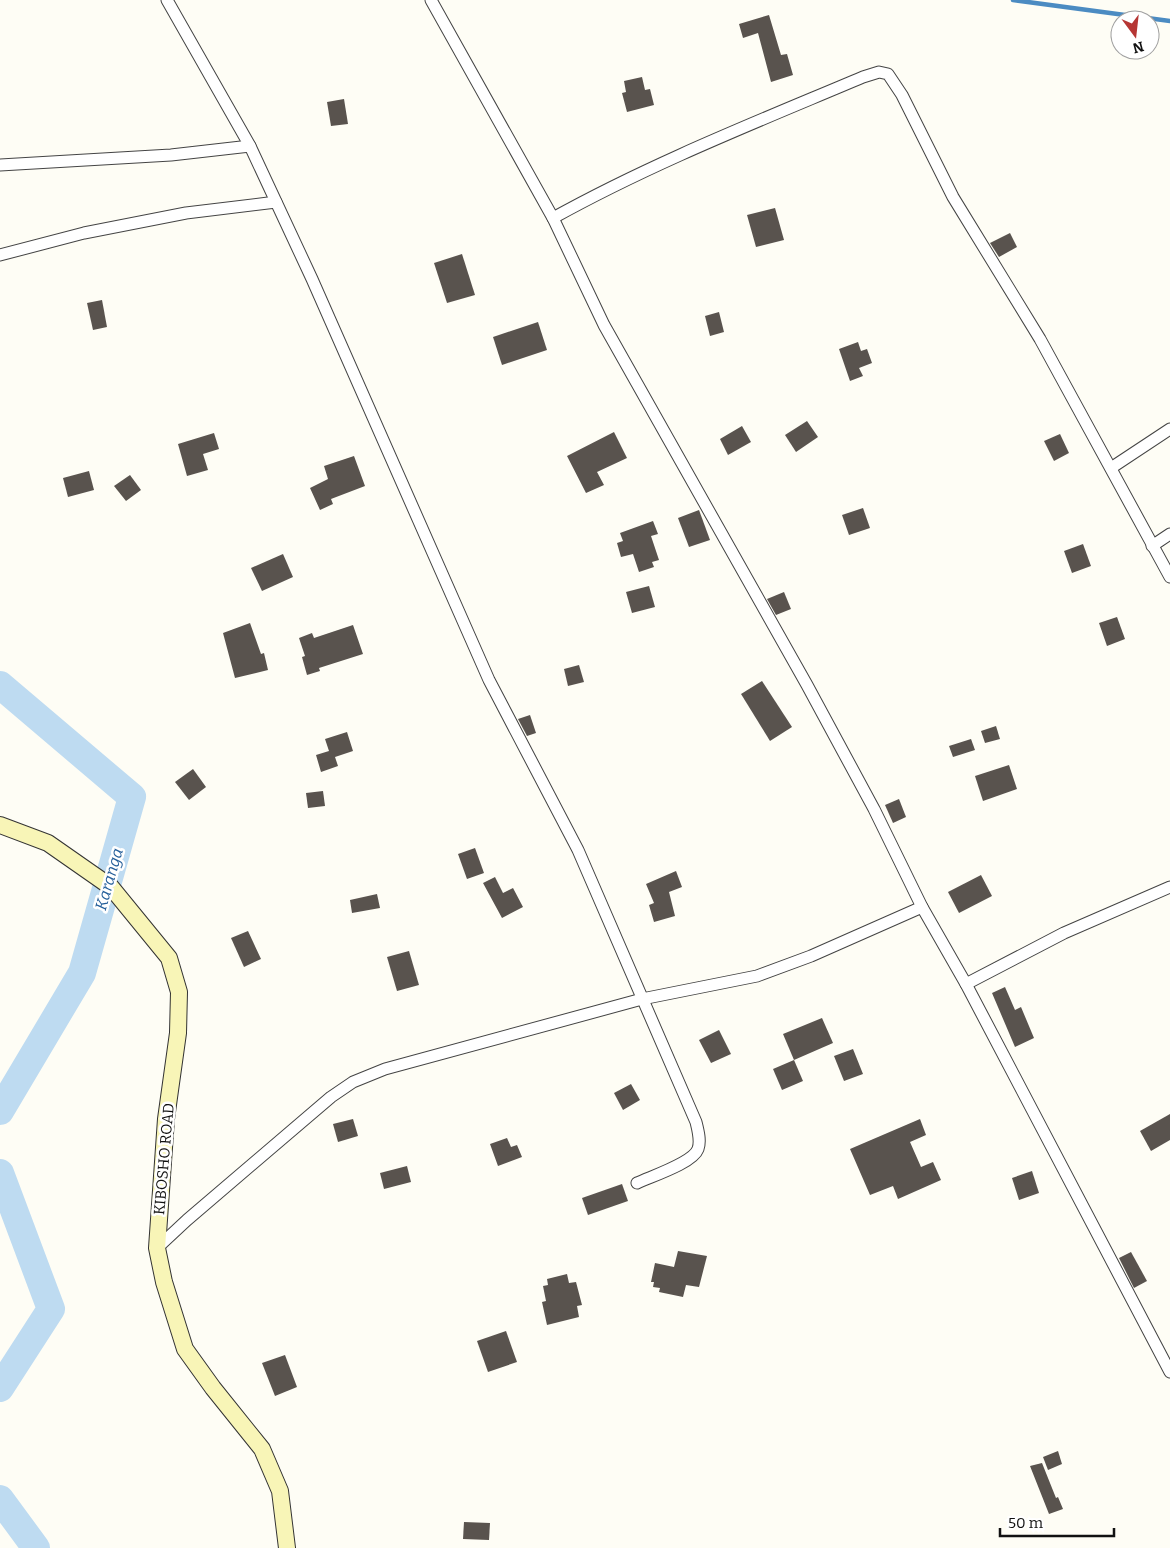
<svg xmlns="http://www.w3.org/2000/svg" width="1170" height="1548" viewBox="0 0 1170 1548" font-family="Bitter,serif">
<rect width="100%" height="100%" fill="#fefdf5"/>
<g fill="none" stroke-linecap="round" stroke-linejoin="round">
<path stroke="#4b8bc2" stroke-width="4.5" d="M 1013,0 L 1170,21"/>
<g stroke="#bedbf1" stroke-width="28">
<path d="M 0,685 L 132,797 L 82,973 L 0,1111"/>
<path d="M 0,1173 L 51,1309 L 0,1388"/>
<path d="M 0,1499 L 36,1548"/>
</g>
</g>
<g fill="#59534e">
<path d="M 769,15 L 781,55 L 787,54 L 793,75 L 771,82 L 758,33 L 743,38 L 739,24 Z"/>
<path d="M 642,77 L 645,90 L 650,89 L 654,105 L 627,112 L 622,93 L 626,92 L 624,81 Z"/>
<path d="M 344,99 L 348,124 L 331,126 L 327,102 Z"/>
<path d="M 775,208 L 784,240 L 756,247 L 747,215 Z"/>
<path d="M 1010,233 L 1017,247 L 999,257 L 990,243 Z"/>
<path d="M 462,254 L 475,295 L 447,303 L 434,263 Z"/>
<path d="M 102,300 L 107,327 L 93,330 L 87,303 Z"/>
<path d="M 719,312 L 724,332 L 710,336 L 705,316 Z"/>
<path d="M 538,322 L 547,350 L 502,365 L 493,337 Z"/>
<path d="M 858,342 L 861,351 L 867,349 L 872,363 L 859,368 L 863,376 L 850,381 L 839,349 Z"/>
<path d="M 807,421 L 818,437 L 796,452 L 785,435 Z"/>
<path d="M 742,426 L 751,442 L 728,455 L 720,439 Z"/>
<path d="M 614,432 L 627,458 L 597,472 L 604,485 L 586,493 L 567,456 Z"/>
<path d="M 214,433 L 219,449 L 203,454 L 208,470 L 187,476 L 178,444 Z"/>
<path d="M 1060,434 L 1069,453 L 1054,461 L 1044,441 Z"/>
<path d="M 354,456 L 365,486 L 331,499 L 333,504 L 320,510 L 310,488 L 328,479 L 324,466 Z"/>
<path d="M 89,471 L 94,490 L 68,497 L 63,478 Z"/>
<path d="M 130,475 L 141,490 L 126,501 L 114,486 Z"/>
<path d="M 863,508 L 870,528 L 849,535 L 842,515 Z"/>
<path d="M 699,510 L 710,540 L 689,547 L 678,518 Z"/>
<path d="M 653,521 L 658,534 L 651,536 L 659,560 L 652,562 L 654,567 L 639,572 L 633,554 L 621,557 L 617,543 L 623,541 L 620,533 Z"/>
<path d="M 1083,544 L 1091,566 L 1072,573 L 1064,551 Z"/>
<path d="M 283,554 L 293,577 L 262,591 L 251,568 Z"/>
<path d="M 649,586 L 655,607 L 632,613 L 626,592 Z"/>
<path d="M 784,592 L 791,609 L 776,615 L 767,599 Z"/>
<path d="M 1117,617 L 1125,639 L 1107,646 L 1099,623 Z"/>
<path d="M 250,623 L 261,654 L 264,653 L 268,670 L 235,678 L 223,633 Z"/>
<path d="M 353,625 L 363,654 L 319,668 L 320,671 L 307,675 L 302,657 L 305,656 L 299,638 L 312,633 L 314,638 Z"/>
<path d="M 579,665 L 584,682 L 568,686 L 564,669 Z"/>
<path d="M 762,681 L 792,727 L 770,741 L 741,694 Z"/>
<path d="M 530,715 L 536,733 L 527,736 L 518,719 Z"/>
<path d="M 996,726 L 1000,739 L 985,743 L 981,731 Z"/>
<path d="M 347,732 L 353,751 L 335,757 L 338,766 L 321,772 L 316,755 L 329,751 L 325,739 Z"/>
<path d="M 971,739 L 975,750 L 953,757 L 949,746 Z"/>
<path d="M 1009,765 L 1017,789 L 983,801 L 975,776 Z"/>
<path d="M 193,769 L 206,787 L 189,800 L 175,782 Z"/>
<path d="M 323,791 L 325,806 L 308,808 L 306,793 Z"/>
<path d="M 899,799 L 906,817 L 893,823 L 885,805 Z"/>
<path d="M 475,848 L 484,873 L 467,879 L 458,854 Z"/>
<path d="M 676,871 L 682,887 L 669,892 L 675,916 L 654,922 L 649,905 L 654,903 L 646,884 Z"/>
<path d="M 981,875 L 992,896 L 959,913 L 948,892 Z"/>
<path d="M 495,877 L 503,893 L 513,888 L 523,907 L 502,918 L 483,883 Z"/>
<path d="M 377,894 L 380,908 L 352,913 L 350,900 Z"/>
<path d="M 248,931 L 261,959 L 244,967 L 231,938 Z"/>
<path d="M 409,951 L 419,985 L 397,991 L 387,957 Z"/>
<path d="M 1005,987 L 1015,1010 L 1021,1007 L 1034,1038 L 1015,1047 L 992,993 Z"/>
<path d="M 822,1018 L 833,1043 L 794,1060 L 783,1034 Z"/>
<path d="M 719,1030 L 731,1054 L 711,1063 L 699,1040 Z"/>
<path d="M 853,1049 L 863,1074 L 844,1081 L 834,1056 Z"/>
<path d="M 794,1060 L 803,1081 L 782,1090 L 773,1069 Z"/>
<path d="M 631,1084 L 640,1100 L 623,1110 L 614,1093 Z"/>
<path d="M 1170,1114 L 1170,1140 L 1151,1151 L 1140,1131 Z"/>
<path d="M 353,1119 L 358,1136 L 338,1142 L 333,1124 Z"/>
<path d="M 920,1119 L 926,1135 L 910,1142 L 921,1167 L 933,1162 L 941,1180 L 898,1199 L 893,1186 L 870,1195 L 850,1149 Z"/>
<path d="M 507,1138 L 511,1147 L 517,1145 L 522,1157 L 498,1166 L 490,1144 Z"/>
<path d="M 407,1166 L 411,1182 L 384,1189 L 380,1173 Z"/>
<path d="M 1032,1171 L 1039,1193 L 1019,1200 L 1012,1178 Z"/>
<path d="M 622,1184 L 628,1201 L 588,1215 L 582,1198 Z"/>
<path d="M 678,1251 L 707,1256 L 699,1287 L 686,1285 L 683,1297 L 659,1292 L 660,1288 L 653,1287 L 654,1282 L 651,1282 L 655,1263 L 674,1267 Z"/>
<path d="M 1131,1252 L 1147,1281 L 1134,1288 L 1119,1258 Z"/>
<path d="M 567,1274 L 569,1283 L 576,1282 L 582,1305 L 577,1306 L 579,1317 L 547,1325 L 542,1302 L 546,1301 L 543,1286 L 548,1285 L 547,1279 Z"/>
<path d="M 506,1331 L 517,1362 L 488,1372 L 477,1341 Z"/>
<path d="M 285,1355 L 297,1387 L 275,1396 L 262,1363 Z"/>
<path d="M 1058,1451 L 1062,1464 L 1048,1470 L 1043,1457 Z"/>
<path d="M 1042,1463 L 1056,1498 L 1058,1497 L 1063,1509 L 1049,1514 L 1030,1466 Z"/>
<path d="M 464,1522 L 490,1523 L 489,1540 L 463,1539 Z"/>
</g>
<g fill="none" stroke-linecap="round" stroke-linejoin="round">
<g stroke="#444" stroke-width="13">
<g id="minor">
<path d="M 167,0 L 250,146 L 312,279 L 489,680 L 578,850 L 696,1122 C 698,1130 701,1141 698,1149 C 693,1163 652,1176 637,1183"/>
<path d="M 431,0 L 553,218 L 604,325 L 807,685 L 874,809 L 922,907 L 966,984 L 1170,1372"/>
<path d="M 0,165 L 171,155 L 250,146"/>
<path d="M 553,218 C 652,163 759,121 863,77 L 879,72 L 888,74 L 902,95 L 953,197 L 1040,339 L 1170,577"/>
<path d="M 0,255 L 84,233 L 186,213 L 276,202"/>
<path d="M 1111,468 L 1170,429"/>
<path d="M 1152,546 L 1170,534"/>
<path d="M 966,984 L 1064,933 L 1170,887"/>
<path d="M 157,1248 L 187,1220 L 331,1097 L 353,1082 L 385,1069 L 642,999 L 757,976 L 811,956 L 922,907"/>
</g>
</g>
<g stroke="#333" stroke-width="18">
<path id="secondary" d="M 0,825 L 48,843 L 111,887 L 169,958 L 179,992 L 178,1033 L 166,1119 L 157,1248 L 164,1282 L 185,1349 L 213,1388 L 262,1449 L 280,1491 L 287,1548"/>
</g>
<use href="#minor" stroke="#fff" stroke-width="11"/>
<use href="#secondary" stroke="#f8f5b7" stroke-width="16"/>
</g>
<g text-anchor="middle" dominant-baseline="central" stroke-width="5" stroke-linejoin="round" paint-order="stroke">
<g font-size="15" fill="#111" stroke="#fff">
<text transform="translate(164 1159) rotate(-85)">KIBOSHO ROAD</text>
</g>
<g font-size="16" font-style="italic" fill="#245e99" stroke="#fff">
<text transform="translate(109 879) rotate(-74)">Karanga</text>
</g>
</g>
<g transform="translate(1135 35) rotate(165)"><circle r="24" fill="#ffffff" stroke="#a0a0a0"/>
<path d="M0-4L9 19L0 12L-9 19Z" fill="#b63634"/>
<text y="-8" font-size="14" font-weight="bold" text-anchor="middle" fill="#111111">N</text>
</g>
<path d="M1000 1528v8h114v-8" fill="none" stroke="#111111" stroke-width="2.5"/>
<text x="1008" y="1528" font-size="15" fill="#111111" stroke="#ffffff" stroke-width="4" paint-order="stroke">50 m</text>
</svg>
